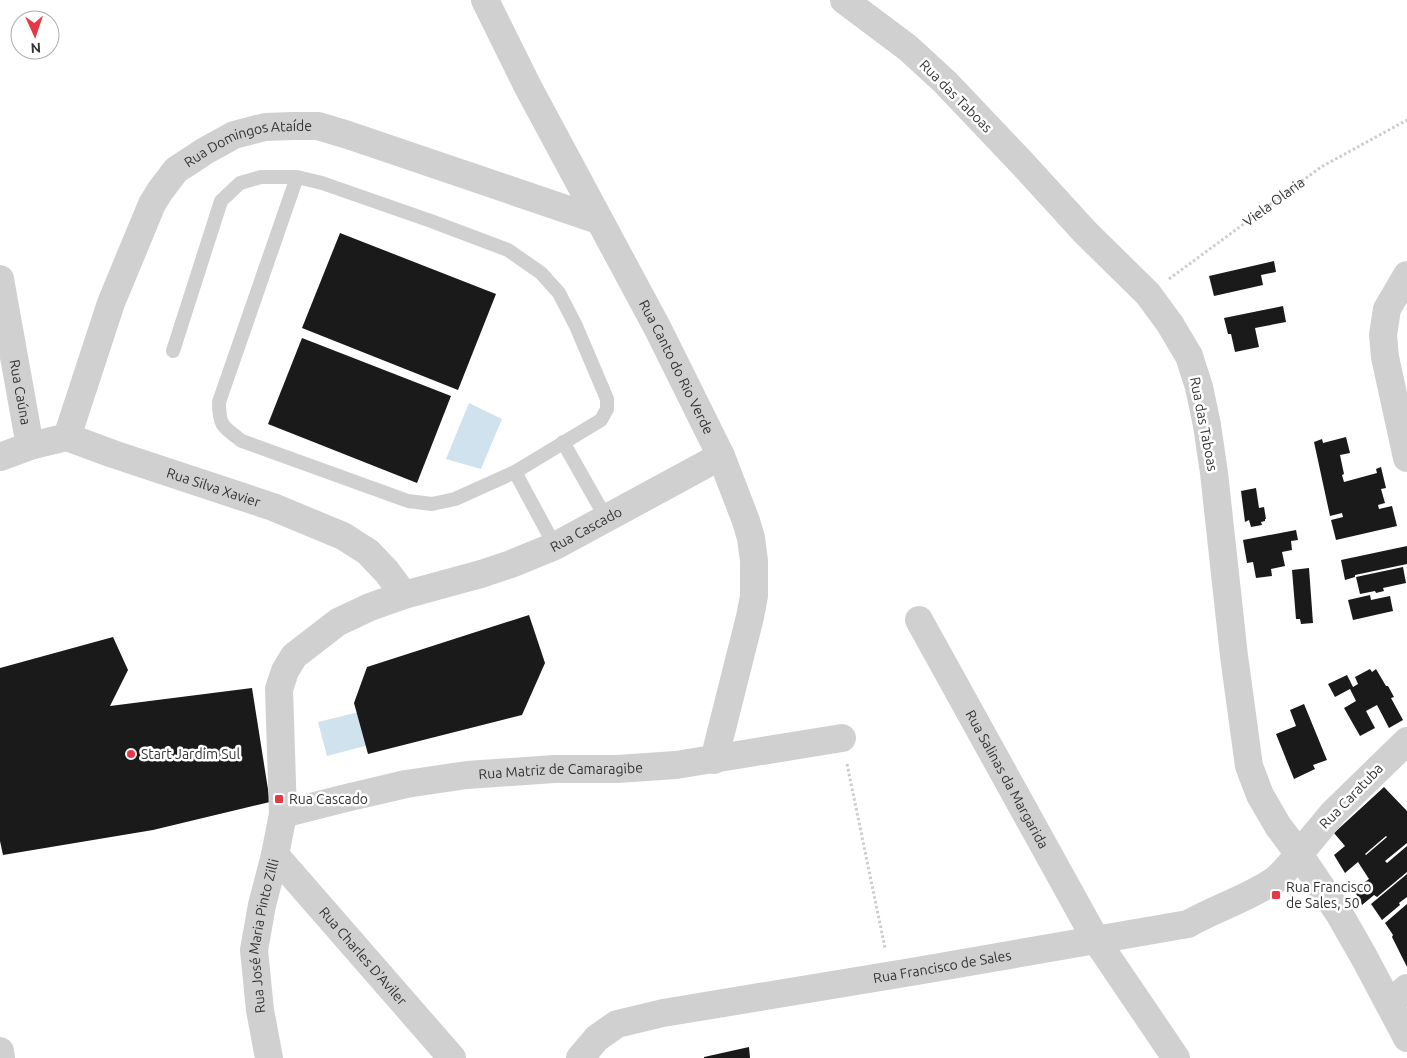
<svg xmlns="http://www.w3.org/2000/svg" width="1407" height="1058" viewBox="0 0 1407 1058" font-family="Ubuntu,sans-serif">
<rect width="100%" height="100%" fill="#fff"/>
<g fill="#cfe2ee">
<path d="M 469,403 L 502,419 L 481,469 L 446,459 Z"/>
<path d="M 379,707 L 388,740 L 327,756 L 318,722 Z"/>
</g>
<g fill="#1a1a1a" fill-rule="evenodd">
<path d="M 340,233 L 496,294 L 458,390 L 302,328 Z"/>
<path d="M 1274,261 L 1276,272 L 1261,275 L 1263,285 L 1214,296 L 1209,276 Z"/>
<path d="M 1283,306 L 1286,322 L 1255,328 L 1259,347 L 1235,352 L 1231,334 L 1228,334 L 1224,318 Z"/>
<path d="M 302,338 L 451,396 L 417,483 L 268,424 Z"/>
<path d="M 1346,437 L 1350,453 L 1340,455 L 1344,474 L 1342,475 L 1344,482 L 1377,473 L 1376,469 L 1381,467 L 1386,488 L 1381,489 L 1385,503 L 1378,505 L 1379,509 L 1392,506 L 1397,526 L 1336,540 L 1331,520 L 1343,517 L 1342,513 L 1330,516 L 1314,442 L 1322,439 L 1323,443 Z"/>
<path d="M 1256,488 L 1259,508 L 1264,507 L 1266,519 L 1265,519 L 1265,521 L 1261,522 L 1262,525 L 1251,527 L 1249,520 L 1245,522 L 1241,491 Z"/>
<path d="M 1296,530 L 1298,540 L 1291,541 L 1292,550 L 1282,552 L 1285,566 L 1271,569 L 1272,576 L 1256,578 L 1253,562 L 1247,563 L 1243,540 Z"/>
<path d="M 1407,546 L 1407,564 L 1355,575 L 1355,577 L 1345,580 L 1341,560 Z"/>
<path d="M 1403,567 L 1406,583 L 1383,588 L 1384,591 L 1376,593 L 1375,591 L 1360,594 L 1356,577 Z"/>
<path d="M 1309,568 L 1313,623 L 1301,624 L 1300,619 L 1296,619 L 1292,570 Z"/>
<path d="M 1370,595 L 1371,600 L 1390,596 L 1393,611 L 1353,620 L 1348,600 Z"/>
<path d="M 529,615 L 545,663 L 522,715 L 368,754 L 354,703 L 367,667 Z"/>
<path d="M 113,637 L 128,670 L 110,706 L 252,688 L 270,802 L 153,830 L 3,855 L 0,841 L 0,668 Z"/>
<path d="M 1370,669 L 1372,672 L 1376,669 L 1386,686 L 1388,686 L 1394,697 L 1391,698 L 1403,720 L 1389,728 L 1377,705 L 1366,711 L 1375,728 L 1360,736 L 1344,708 L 1356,701 L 1350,689 L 1335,697 L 1328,684 L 1347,675 L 1353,687 L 1358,684 L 1355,677 Z"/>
<path d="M 1304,704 L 1327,760 L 1313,765 L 1315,769 L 1294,779 L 1276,734 L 1296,726 L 1290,710 Z"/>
<path d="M 1384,787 L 1407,811 L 1407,843 L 1385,861 L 1387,863 L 1407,846 L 1407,872 L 1377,897 L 1374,895 L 1362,905 L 1354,890 L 1369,879 L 1358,862 L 1345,873 L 1334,855 L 1345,846 L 1334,833 ZM 1386,836 L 1387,837 L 1366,855 L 1365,854 Z"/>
<path d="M 1407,874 L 1407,897 L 1399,903 L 1400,905 L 1382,920 L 1371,904 Z"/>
<path d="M 1407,904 L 1407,967 L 1392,937 L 1393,935 L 1385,923 Z"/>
<path d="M 749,1047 L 750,1058 L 704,1058 L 704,1057 Z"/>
</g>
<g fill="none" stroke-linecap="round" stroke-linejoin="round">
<g stroke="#cdcdcd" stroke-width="3" stroke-dasharray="2.5 2.5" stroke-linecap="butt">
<path id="s1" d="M 1169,279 L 1321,167 L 1407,120"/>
<path d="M 847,764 L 885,948"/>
</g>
<g stroke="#d0d0d0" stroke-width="14">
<path d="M 173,351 L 221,201 L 240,183 L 261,177 L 297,177 L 322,183 L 431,221 L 508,250 L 541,273 L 559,293 L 576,326 L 607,399 L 607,409 L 601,420 L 515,472 L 455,499 L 432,504 L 408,501 L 242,441 C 223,427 219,426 219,402 L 297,177"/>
<path d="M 563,442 L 606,518"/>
<path d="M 515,472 L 555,546"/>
</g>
<g stroke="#d0d0d0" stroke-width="28">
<path id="s2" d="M 485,0 L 528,87 L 658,329 L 721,456 L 746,521 L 751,538 L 754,561 L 754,596 L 750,617 L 714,760"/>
<path d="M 1407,275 L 1387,309 L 1383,335 L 1385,357 L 1407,458"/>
<path id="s3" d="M 0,279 L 30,446"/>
<path id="s4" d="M 67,437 L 111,303 L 152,204 L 160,191 L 176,170 L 205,151 L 234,135 L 265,127 L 293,126 L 318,126 L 348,135 L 598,220"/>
<path id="s5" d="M 0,457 L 30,446 L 67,437 L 113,454 L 273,507 L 343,536 L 368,552 L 387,572 L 404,595"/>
<path id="s6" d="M 919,620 L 1096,940 L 1176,1058"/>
<path id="s7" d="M 283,814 L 342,799 L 406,784 L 467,775 L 554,769 L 617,769 L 676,765 L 842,738"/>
<path id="s8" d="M 275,855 L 452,1058"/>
<path d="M 1389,1003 L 1407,988"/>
<path id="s9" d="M 269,1058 L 260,1010 L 254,950 L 262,905 L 275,855 L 283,814 L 279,689 L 285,671 L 294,656 L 338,622 L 370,607 L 404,595 L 481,574 L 511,564 L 555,546 L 721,456"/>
<path id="s10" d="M 580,1058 L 597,1038 L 617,1024 L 663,1013 L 917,971 L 1188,924 C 1216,908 1249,898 1275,880 C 1284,873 1291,863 1299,854 L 1278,826 L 1260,795 L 1249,766 L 1234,656 L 1214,473 L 1207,425 L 1199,387 L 1189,356 L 1170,324 L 1148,294 L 1085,232 L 1021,162 L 945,82 L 908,48 L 844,0"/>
</g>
<g stroke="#d0d0d0" stroke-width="28">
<path d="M 1407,741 L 1333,813 L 1299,854 L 1340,915 L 1364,957 L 1407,1038"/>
<path d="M 0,1051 L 1,1058"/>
</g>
</g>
<g fill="#e63946" stroke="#fff" stroke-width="2">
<circle cx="131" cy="754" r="5"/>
<rect x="274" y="794" width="10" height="10" rx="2.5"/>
<rect x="1271" y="890" width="10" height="10" rx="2.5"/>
</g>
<g text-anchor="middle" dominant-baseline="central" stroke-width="5" stroke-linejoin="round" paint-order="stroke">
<g font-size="14" fill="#333" stroke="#fff">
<text transform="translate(956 96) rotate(45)">Rua das Taboas</text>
<text stroke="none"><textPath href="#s4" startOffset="369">Rua Domingos Ataíde</textPath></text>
<text stroke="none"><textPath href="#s1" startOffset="130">Viela Olaria</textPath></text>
<text stroke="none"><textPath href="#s2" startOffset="414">Rua Canto do Rio Verde</textPath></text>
<text stroke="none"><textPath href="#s3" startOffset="115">Rua Caúna</textPath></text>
<text transform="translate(1204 424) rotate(79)">Rua das Taboas</text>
<text stroke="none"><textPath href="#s5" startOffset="225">Rua Silva Xavier</textPath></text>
<text stroke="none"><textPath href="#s9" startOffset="731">Rua Cascado</textPath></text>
<text stroke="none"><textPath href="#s7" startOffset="282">Rua Matriz de Camaragibe</textPath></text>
<text stroke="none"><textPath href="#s6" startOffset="182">Rua Salinas da Margarida</textPath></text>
<text transform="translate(1351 796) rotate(-46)">Rua Caratuba</text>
<text stroke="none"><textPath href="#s9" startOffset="124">Rua José Maria Pinto Zilli</textPath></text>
<text stroke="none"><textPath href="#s8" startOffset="134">Rua Charles D'Aviler</textPath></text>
<text stroke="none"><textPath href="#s10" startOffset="381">Rua Francisco de Sales</textPath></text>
</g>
<g font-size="14" fill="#333" stroke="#fff" text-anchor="start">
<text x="141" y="754">Start Jardim Sul</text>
<text x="289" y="799">Rua Cascado</text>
<text x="1286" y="887">Rua Francisco<tspan x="1286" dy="16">de Sales, 50</tspan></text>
</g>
</g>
<g transform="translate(35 35) rotate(177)"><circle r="24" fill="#ffffff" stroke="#adadad"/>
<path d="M0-4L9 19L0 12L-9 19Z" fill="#e63946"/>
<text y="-8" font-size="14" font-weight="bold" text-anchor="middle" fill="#333333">N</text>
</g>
</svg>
